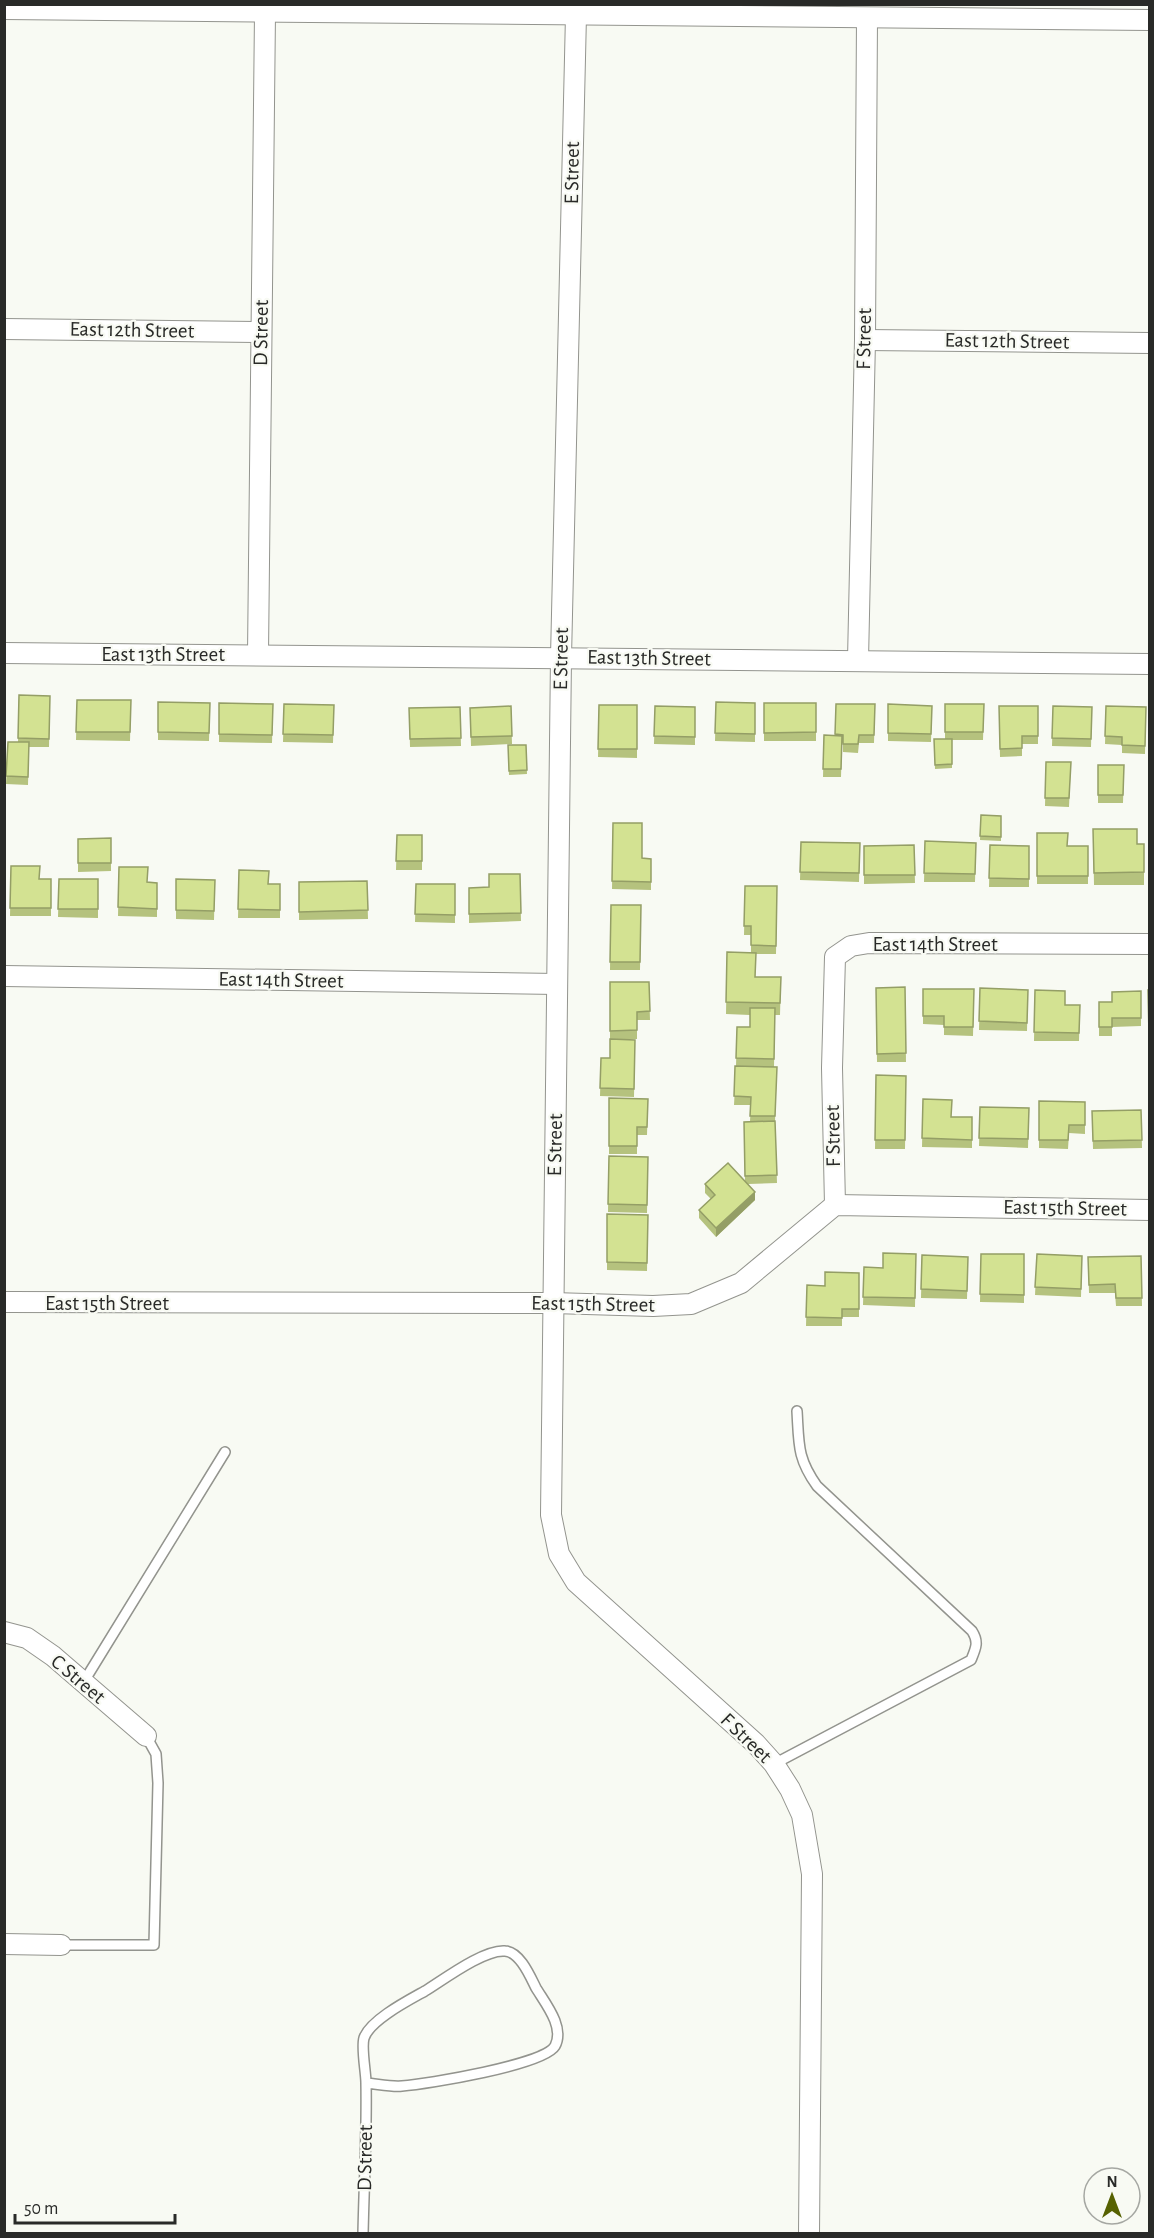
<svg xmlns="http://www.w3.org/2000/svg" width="1154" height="2238" viewBox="0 0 1154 2238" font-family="'Alegreya Sans',sans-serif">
<rect width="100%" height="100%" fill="#f8faf3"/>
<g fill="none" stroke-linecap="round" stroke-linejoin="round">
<g stroke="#93948e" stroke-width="12">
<g id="service">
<path d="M 83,1683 L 225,1452"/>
<path d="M 774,1764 L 971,1660 C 976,1648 979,1642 972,1631 L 817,1486 C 797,1458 799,1444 797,1411"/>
<path d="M 61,1945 L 154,1945 L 158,1783 L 156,1754 L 146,1736"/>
<path d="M 363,2234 C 364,2184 367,2133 366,2083 C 366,2072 361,2048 364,2038 C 370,2020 409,2000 425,1991 C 443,1980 484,1949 505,1951 C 520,1952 530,1976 536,1988 C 545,2003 565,2027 555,2046 C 544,2065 427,2084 402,2086 C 391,2087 378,2084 366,2083"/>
</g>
</g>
<g stroke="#93948e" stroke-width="22">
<g id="minor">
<path d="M 4,9 L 1150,20"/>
<path d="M 576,15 L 561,657 L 551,1515 L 559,1554 L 576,1582 L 756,1744 L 774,1764 L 790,1789 L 802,1815 L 812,1874 L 809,2234"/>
<path d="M 4,329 L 260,332"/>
<path d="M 865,340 L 1150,343"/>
<path d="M 4,653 L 1150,664"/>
<path d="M 258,654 L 265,13"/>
<path d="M 858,660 L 865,340 L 867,18"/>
<path d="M 4,976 L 557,984"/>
<path d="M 835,1205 L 832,1068 L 835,957 L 851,946 L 869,943 L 1150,944"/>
<path d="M 4,1302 L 553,1303 L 653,1306 L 691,1304 L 741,1283 L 835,1205 L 1150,1210"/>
<path d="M 4,1632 L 27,1638 L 53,1656 L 146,1736"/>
<path d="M 4,1944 L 61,1945"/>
</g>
</g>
<use href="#service" stroke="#fff" stroke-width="9"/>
<use href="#minor" stroke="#fff" stroke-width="20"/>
</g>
<g fill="#b5c27e">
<path d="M 19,695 L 50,696 L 49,747 L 29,747 L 28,785 L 6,784 L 8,742 L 18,742 Z"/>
<path d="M 77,700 L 131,700 L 130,741 L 76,740 Z"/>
<path d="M 158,702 L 210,703 L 209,741 L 158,740 Z"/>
<path d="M 716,702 L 755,703 L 755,742 L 715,741 Z"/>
<path d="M 219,703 L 273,704 L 272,743 L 219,742 Z"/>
<rect x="764" y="703" width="52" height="38"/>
<path d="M 284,704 L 334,705 L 333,743 L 283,742 Z"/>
<path d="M 836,704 L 875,704 L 874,743 L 859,743 L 858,753 L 843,752 L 843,743 L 842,743 L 841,777 L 823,777 L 824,735 L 835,736 Z"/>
<path d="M 888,704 L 932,706 L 931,742 L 888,741 Z"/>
<path d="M 945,704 L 984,704 L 983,740 L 952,740 L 952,768 L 935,769 L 934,739 L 945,739 Z"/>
<path d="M 599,705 L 637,705 L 637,758 L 598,757 Z"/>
<path d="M 511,706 L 512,744 L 471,746 L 470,708 Z"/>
<path d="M 655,706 L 695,707 L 695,745 L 654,744 Z"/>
<path d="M 999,706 L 1038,706 L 1038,744 L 1022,744 L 1022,756 L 1000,757 Z"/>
<path d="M 1053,706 L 1092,707 L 1091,747 L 1052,746 Z"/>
<path d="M 1106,706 L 1146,707 L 1145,754 L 1122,753 L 1122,745 L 1105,744 Z"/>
<path d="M 460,707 L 461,746 L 410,747 L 409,708 Z"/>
<path d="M 508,745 L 526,745 L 527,774 L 509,775 Z"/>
<path d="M 1046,762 L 1071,762 L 1069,807 L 1045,806 Z"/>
<path d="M 1098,765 L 1124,765 L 1123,803 L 1098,803 Z"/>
<path d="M 981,815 L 1001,816 L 1001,841 L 980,840 Z"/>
<path d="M 613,823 L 642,858 L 651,859 L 651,890 L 612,889 Z"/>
<path d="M 1093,829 L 1137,844 L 1144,844 L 1144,885 L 1094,885 Z"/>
<path d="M 1037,833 L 1068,846 L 1088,846 L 1088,884 L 1037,884 Z"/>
<path d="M 397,835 L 422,835 L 422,870 L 396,870 Z"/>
<path d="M 111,838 L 111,871 L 78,872 L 78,839 Z"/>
<path d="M 925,841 L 976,843 L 975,882 L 924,882 Z"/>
<path d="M 801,842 L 860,843 L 859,882 L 800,880 Z"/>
<path d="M 914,845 L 915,883 L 864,884 L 864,846 Z"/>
<path d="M 990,845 L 1029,846 L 1029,887 L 989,887 Z"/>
<path d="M 11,866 L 39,879 L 51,879 L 51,916 L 10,916 Z"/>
<path d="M 119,867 L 147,882 L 157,883 L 157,917 L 118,916 Z"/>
<path d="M 239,870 L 268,884 L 280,884 L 280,918 L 238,918 Z"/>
<path d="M 520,874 L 521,921 L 469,923 L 469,888 L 489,887 Z"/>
<path d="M 59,879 L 98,879 L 98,918 L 58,917 Z"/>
<path d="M 176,879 L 215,880 L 214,920 L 176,919 Z"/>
<path d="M 367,881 L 368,919 L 299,920 L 299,882 Z"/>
<path d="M 416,884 L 455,884 L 455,923 L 415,922 Z"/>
<path d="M 745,886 L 777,886 L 776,954 L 756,954 L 755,977 L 781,977 L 780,1015 L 775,1015 L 774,1067 L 777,1067 L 775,1121 L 777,1183 L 748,1184 L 755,1200 L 716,1237 L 699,1218 L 699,1210 L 711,1199 L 705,1193 L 705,1184 L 745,1182 L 744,1122 L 750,1121 L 751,1105 L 734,1105 L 736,1066 L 737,1027 L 750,1027 L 750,1015 L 726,1014 L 727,952 L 751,953 L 751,935 L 744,935 Z"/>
<path d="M 611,905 L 641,905 L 640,970 L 610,970 Z"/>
<path d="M 610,982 L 649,982 L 650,1020 L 637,1020 L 637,1039 L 612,1039 L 635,1040 L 634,1097 L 600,1096 L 601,1058 L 610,1058 Z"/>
<path d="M 905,987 L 906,1062 L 877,1062 L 876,988 Z"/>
<path d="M 980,988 L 1028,990 L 1027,1031 L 979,1030 Z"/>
<path d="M 923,989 L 974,989 L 973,1036 L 944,1035 L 944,1025 L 923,1024 Z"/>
<path d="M 1035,990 L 1065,1005 L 1080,1005 L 1079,1041 L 1034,1041 Z"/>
<path d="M 1141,991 L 1141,1026 L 1112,1027 L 1112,1036 L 1099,1036 L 1099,1002 L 1112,1002 Z"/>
<path d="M 876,1075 L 906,1076 L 905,1149 L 875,1149 Z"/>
<path d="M 609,1098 L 648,1099 L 647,1135 L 637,1135 L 637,1154 L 609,1154 Z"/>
<path d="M 923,1099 L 951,1117 L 972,1117 L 972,1148 L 922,1147 Z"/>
<path d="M 1039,1101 L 1085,1102 L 1085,1134 L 1069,1133 L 1068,1149 L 1039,1148 Z"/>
<path d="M 980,1107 L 1029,1108 L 1028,1148 L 979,1146 Z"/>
<path d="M 1141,1110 L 1142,1148 L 1093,1149 L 1092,1111 Z"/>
<path d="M 609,1156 L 648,1157 L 647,1213 L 608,1212 Z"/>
<path d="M 607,1214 L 648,1215 L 647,1271 L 607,1270 Z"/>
<path d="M 916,1254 L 915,1307 L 863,1305 L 864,1267 L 883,1268 Z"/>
<path d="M 981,1254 L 1024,1254 L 1024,1303 L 980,1302 Z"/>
<path d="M 1037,1254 L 1082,1256 L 1081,1297 L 1035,1295 Z"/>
<path d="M 922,1255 L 968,1257 L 967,1299 L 921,1298 Z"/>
<path d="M 1141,1256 L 1142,1306 L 1116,1306 L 1115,1293 L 1089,1293 L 1088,1257 Z"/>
<path d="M 859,1273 L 859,1317 L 842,1317 L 842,1326 L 806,1326 L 807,1285 L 825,1286 Z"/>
</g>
<path fill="#949e66" d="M 755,1192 L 755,1200 L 716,1237 L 716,1228 Z"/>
<g fill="#d3e292" stroke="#949e66" stroke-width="1.5">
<path d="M 19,695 L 50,696 L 49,739 L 18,738 Z"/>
<path d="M 77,700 L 131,700 L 130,732 L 76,732 Z"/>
<path d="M 158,702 L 210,703 L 209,733 L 158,732 Z"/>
<path d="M 716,702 L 755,703 L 755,734 L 715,733 Z"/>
<path d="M 219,703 L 273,704 L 272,735 L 219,734 Z"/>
<path d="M 764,703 L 816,703 L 816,732 L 764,733 Z"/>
<path d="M 284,704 L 334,705 L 333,735 L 283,734 Z"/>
<path d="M 836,704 L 875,704 L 874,735 L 859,735 L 858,744 L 843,744 L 843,735 L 835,734 Z"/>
<path d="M 888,704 L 932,706 L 931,734 L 888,733 Z"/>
<path d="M 945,704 L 984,704 L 983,732 L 945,732 Z"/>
<path d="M 599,705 L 637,705 L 637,749 L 598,749 Z"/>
<path d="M 511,706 L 512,736 L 471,737 L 470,708 Z"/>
<path d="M 655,706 L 695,707 L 695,737 L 654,736 Z"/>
<path d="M 999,706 L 1038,706 L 1038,736 L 1022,736 L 1022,748 L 1000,749 Z"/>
<path d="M 1053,706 L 1092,707 L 1091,739 L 1052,738 Z"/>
<path d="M 1106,706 L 1146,707 L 1145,746 L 1122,745 L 1122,737 L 1105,736 Z"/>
<path d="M 460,707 L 461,738 L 410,739 L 409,708 Z"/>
<path d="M 824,735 L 842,736 L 841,769 L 823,769 Z"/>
<path d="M 934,739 L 952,739 L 952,764 L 935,765 Z"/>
<path d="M 8,742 L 29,742 L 28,777 L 6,776 Z"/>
<path d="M 508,745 L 526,745 L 527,770 L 509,771 Z"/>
<path d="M 1046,762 L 1071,762 L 1069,798 L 1045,798 Z"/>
<path d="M 1098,765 L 1124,765 L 1123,795 L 1098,795 Z"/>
<path d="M 981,815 L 1001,816 L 1001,837 L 980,836 Z"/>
<path d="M 613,823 L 642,823 L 642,858 L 651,859 L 651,882 L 612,881 Z"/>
<path d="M 1093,829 L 1137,829 L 1137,844 L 1144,844 L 1144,872 L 1094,873 Z"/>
<path d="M 1037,833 L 1068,833 L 1067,846 L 1088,846 L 1088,876 L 1037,876 Z"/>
<path d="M 397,835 L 422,835 L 422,861 L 396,861 Z"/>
<path d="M 111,838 L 111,863 L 78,863 L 78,839 Z"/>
<path d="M 925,841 L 976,843 L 975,874 L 924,873 Z"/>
<path d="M 801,842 L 860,843 L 859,873 L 800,872 Z"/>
<path d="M 914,845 L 915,875 L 864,875 L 864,846 Z"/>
<path d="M 990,845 L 1029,846 L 1029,879 L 989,878 Z"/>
<path d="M 11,866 L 40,866 L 39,879 L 51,879 L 51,908 L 10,908 Z"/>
<path d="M 119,867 L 148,867 L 147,882 L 157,883 L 157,909 L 118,907 Z"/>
<path d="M 239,870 L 269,871 L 268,884 L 280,884 L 280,910 L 238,909 Z"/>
<path d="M 489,874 L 520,874 L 521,913 L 469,914 L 469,888 L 489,887 Z"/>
<path d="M 59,879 L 98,879 L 98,909 L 58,909 Z"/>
<path d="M 176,879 L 215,880 L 214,911 L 176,910 Z"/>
<path d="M 367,881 L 368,910 L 299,912 L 299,882 Z"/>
<path d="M 416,884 L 455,884 L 455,915 L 415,914 Z"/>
<path d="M 745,886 L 777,886 L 776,946 L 751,945 L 751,926 L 744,926 Z"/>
<path d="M 611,905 L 641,905 L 640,962 L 610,962 Z"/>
<path d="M 727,952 L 756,953 L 755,977 L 781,977 L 780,1003 L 726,1002 Z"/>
<path d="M 610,982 L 649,982 L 650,1011 L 637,1012 L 637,1030 L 610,1031 Z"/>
<path d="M 905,987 L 906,1053 L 877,1054 L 876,988 Z"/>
<path d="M 980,988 L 1028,990 L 1027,1023 L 979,1021 Z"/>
<path d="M 923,989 L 974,989 L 973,1027 L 944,1027 L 944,1016 L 923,1016 Z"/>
<path d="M 1035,990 L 1065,991 L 1065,1005 L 1080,1005 L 1079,1033 L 1034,1032 Z"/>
<path d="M 1148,990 L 1149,990 L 1149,1035 Z"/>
<path d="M 1141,991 L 1141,1018 L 1112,1018 L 1112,1027 L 1099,1027 L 1099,1002 L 1112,1002 L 1112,992 Z"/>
<path d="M 750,1008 L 775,1008 L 774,1059 L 736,1058 L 737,1027 L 750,1027 Z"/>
<path d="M 610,1039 L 635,1040 L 634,1089 L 600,1088 L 601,1058 L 610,1058 Z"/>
<path d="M 735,1066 L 777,1067 L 775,1116 L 750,1116 L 751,1097 L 734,1096 Z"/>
<path d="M 876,1075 L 906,1076 L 905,1140 L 875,1140 Z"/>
<path d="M 609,1098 L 648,1099 L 647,1127 L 637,1127 L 637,1146 L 609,1146 Z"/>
<path d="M 923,1099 L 952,1100 L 951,1117 L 972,1117 L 972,1140 L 922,1138 Z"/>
<path d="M 1039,1101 L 1085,1102 L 1085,1125 L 1069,1125 L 1068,1140 L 1039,1140 Z"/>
<path d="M 980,1107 L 1029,1108 L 1028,1139 L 979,1138 Z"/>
<path d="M 1141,1110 L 1142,1140 L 1093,1141 L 1092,1111 Z"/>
<path d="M 775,1121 L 777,1175 L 745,1176 L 744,1122 Z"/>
<path d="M 609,1156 L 648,1157 L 647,1205 L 608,1204 Z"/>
<path d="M 728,1163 L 755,1192 L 716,1228 L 699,1210 L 715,1195 L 705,1184 Z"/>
<path d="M 607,1214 L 648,1215 L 647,1263 L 607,1262 Z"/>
<path d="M 883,1253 L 916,1254 L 915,1298 L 863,1297 L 864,1267 L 883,1268 Z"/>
<path d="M 981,1254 L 1024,1254 L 1024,1295 L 980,1294 Z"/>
<path d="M 1037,1254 L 1082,1256 L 1081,1289 L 1035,1287 Z"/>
<path d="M 922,1255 L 968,1257 L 967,1291 L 921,1289 Z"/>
<path d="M 1141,1256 L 1142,1298 L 1116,1298 L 1115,1284 L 1089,1285 L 1088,1257 Z"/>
<path d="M 825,1272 L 859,1273 L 859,1309 L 842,1309 L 842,1318 L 806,1317 L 807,1285 L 825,1286 Z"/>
</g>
<g text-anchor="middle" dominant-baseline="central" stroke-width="4.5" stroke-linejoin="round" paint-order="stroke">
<g font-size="21" fill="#292a28" stroke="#f8faf3">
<text transform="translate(572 173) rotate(-89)">E Street</text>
<text transform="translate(132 330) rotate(1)">East 12th Street</text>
<text transform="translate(261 333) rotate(-89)">D Street</text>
<text transform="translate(864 339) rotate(-89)">F Street</text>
<text transform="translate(1007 341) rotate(1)">East 12th Street</text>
<text x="163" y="654">East 13th Street</text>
<text transform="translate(649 658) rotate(1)">East 13th Street</text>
<text transform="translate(561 659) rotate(-89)">E Street</text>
<text x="935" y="944">East 14th Street</text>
<text transform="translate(281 980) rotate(1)">East 14th Street</text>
<text transform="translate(833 1136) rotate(-91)">F Street</text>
<text transform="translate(555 1145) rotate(-89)">E Street</text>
<text transform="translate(1065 1208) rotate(1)">East 15th Street</text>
<text x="107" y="1303">East 15th Street</text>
<text transform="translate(593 1304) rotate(1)">East 15th Street</text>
<text transform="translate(78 1679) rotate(40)">C Street</text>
<text transform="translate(746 1738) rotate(44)">F Street</text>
<text transform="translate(365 2158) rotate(-89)">D Street</text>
</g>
</g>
<rect width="1154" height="2238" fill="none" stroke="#292a28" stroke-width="12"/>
<g transform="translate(1112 2196)"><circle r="28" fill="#f8faf3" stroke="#a5a7a2" stroke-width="1.5"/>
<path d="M0-4.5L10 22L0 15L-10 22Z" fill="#566101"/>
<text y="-9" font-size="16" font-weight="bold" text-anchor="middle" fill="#292a28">N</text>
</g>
<path d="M15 2214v9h160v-9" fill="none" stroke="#292a28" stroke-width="3"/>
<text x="24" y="2214" font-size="18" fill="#292a28" stroke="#f8faf3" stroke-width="4.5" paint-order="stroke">50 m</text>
</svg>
